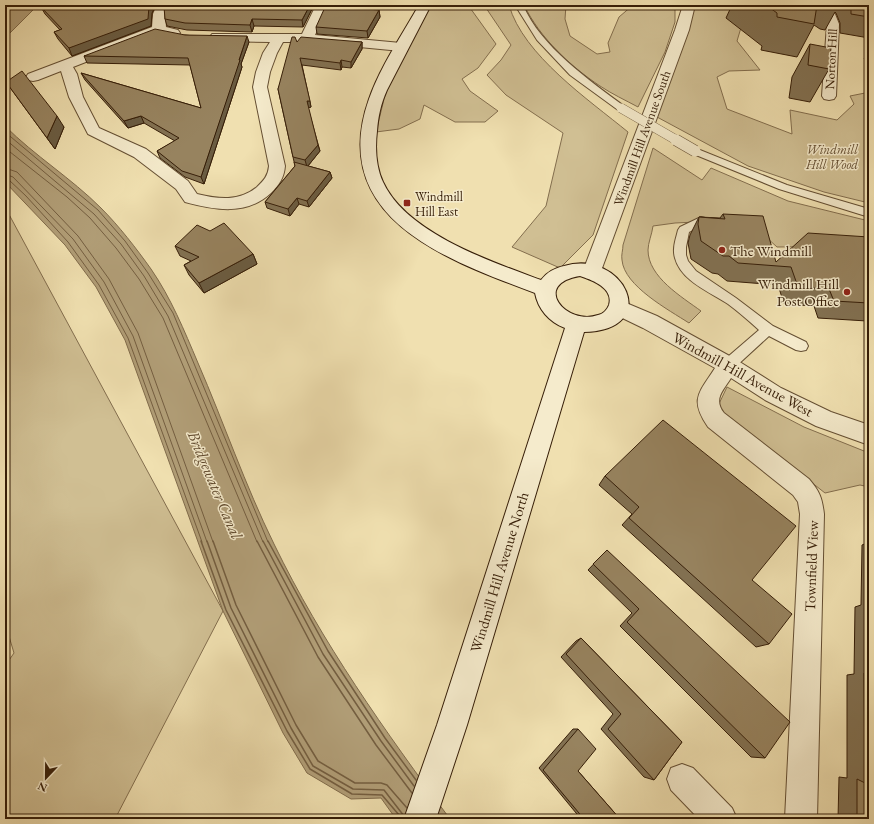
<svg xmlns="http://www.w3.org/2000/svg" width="874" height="824" viewBox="0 0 874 824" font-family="'EB Garamond',serif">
<rect width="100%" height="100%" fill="#f0e0b0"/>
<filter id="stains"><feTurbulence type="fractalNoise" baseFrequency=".005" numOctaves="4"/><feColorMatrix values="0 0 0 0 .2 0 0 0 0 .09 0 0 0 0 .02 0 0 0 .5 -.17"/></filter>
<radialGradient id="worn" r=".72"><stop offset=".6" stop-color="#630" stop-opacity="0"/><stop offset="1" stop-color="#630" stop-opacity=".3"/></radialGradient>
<g fill="#d0bf93" stroke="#836e4e">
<path d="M 429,5 L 468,5 L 496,44 L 478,68 L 462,79 L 470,91 L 498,111 L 485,122 L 455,122 L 424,105 L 420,119 L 399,129 L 376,132 L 385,95 L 403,52 Z"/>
<path d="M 484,5 L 509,5 C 523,55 589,100 628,132 L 593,235 L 560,268 L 512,247 L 546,206 L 563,133 L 506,95 L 487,75 L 501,60 L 511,45 Z"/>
<path d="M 524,5 L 566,5 L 565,19 L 570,36 L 597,54 L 610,52 L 608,43 L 619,17 L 633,5 L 675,5 L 675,22 L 665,52 L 638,107 C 625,100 612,94 600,86 C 570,66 540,38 524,5 Z"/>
<path d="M 704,5 L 742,5 L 743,21 L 737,41 L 760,70 L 729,71 L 717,77 L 727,109 L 792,134 L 790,110 L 837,120 L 854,104 L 850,96 L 865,93 L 869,102 L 869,203 L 824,192 L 748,166 L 657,117 L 693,7 Z"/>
<path d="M 653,148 L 702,180 L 711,168 L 788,201 L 869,221 L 869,246 L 777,247 L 755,227 L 717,221 L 675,223 L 653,226 C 652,234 648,243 648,250 C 648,277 682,297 701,311 L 689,323 C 669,310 624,286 622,260 C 621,255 623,250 623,245 Z"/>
<path d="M 5,207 L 223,611 L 115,819 L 5,819 L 5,666 L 14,653 L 5,623 Z"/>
<path d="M 727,387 L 804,427 L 869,453 L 869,487 L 860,485 L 825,493 L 717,408 Z"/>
</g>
<g fill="#b19e77" stroke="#806b4b">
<path d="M 5,5 L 38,5 L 5,38 Z"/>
<path d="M 5,126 C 35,156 71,178 101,208 C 119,226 136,248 151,269 C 171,298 184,330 198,363 C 224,423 245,485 274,544 C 322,643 385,731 450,819 L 396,819 L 381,798 L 351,799 L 307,773 L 283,733 L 223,611 L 125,340 L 96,287 L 65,245 L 5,182 Z"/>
</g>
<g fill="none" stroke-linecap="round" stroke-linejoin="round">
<g stroke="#745e40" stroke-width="1">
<path d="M 5,132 L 98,210 L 125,241 L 148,273 L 173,313 L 268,542"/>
<path d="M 5,139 L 94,214 L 121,244 L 144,276 L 168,316 L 263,542"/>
<path d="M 5,148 L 67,197 L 90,218 L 116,248 L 139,279 L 163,318 L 257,542"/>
<path d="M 5,168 L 17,172 L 78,236 L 109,279 L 138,333 L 213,542"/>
<path d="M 5,174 L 13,177 L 73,239 L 104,282 L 133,336 L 207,542"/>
<path d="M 5,179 L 9,180 L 26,196 L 68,242 L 99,285 L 128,338 L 202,542"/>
</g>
<g stroke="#745e40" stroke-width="1.5">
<path d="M 201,541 L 226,610 L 287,731 L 310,769 L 352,794 L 382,795 L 399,815 L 399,819"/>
<path d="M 207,541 L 231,608 L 291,728 L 313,766 L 353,789 L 384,790 L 404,816"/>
<path d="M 213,541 L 236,605 L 296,725 L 318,761 L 355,783 L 381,783 L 387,785 L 407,808"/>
<path d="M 257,541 L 318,657 L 376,745 L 412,793"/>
<path d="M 263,541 L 323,654 L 381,741 L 414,786"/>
<path d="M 268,541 L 328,651 L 385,738 L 416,780"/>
</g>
<g stroke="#644e32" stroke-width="2">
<g id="lane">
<path d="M 515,5 L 523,5 C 540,46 590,81 624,106 L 626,108 L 624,110 L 618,110 L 570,75 L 537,40 Z"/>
<path d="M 695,148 L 787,185 L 869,209 L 869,217 L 779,189 L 691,153 L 690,151 Z"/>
<path d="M 701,217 L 705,218 L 707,221 L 705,224 L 689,232 L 686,247 L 686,255 L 688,261 L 696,271 L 736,298 L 773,326 L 806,342 L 808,346 L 806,350 L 801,351 L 796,350 L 769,336 L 733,369 L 728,370 L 723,369 L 721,365 L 723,361 L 759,330 C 749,321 739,312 728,304 C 710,292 681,281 675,258 C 672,248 676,239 678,230 L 680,227 Z"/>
</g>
</g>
<g stroke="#644e32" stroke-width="2">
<g id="street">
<path d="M 157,5 L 169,5 L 165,14 L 166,27 L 178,30 L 180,33 L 178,36 L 173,37 L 160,33 L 73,67 L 77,74 L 83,97 L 99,128 L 146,149 L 188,181 L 197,194 C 218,199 239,202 257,187 C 264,180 268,176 269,166 L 253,87 L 256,72 L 263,53 L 270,42 L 217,41 L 212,40 L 210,37 L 212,34 L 302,34 L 316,5 L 328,5 L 315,35 L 401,43 L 406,44 L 408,47 L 406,50 L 401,51 L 307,42 L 283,42 L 277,53 L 270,72 L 267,87 L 285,166 C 284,178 279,185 271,193 C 246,216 215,210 185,202 L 176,189 L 134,157 L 88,134 L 69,97 L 61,71 L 38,80 L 33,81 L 28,80 L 26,77 L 28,74 L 152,27 L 153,14 Z"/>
<path d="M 683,5 L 695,5 L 689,30 L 601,271 L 599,276 L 592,278 L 585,276 L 583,271 L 675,30 Z"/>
<path d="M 810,5 L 824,5 L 835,14 L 839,24 L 836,96 L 834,99 L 829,100 L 824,99 L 822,96 L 827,24 L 824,19 Z"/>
<path d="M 619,300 L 657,316 L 735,359 L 781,388 L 831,412 L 869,425 L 869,445 L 816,426 L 765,400 L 731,378 C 723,391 713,399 724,413 L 809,479 C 820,492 822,498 824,514 L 817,819 L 785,819 L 800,514 L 798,502 L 793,495 L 708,427 C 689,399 699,393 715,368 L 643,328 L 612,313 L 609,308 L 612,303 Z"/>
<path d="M 682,764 L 693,768 L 732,808 L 737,819 L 699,819 L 671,790 L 667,779 L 671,768 Z"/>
</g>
</g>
<g stroke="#361e08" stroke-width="2">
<path id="secondary" d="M 419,5 L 431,5 L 387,90 C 381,103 378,117 377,131 C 375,148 376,167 383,182 C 406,233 492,262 541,280 C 547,272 555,268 564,266 C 623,248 664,330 584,332 L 467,725 L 436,819 L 404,819 L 437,725 L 565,328 C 549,322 538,309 535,293 C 447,260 327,218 369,99 C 380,67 402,35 419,5 ZM 580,276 C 592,280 614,288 609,305 C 607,310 603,314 598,315 C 566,326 531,284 580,276 Z"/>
</g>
<use href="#lane" fill="#f5ebcc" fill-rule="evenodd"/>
<use href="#street" fill="#f5ebcc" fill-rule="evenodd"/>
<use href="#secondary" fill="#f5ebcc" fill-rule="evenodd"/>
<g stroke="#644e32" stroke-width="10" stroke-linecap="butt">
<path id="lane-bridge-far1" d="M 621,108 L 678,141"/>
</g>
<g stroke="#644e32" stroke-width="12" stroke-linecap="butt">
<path id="lane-bridge" d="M 676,140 L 695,151"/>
</g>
<use href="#lane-bridge-far1" stroke="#f5ebcc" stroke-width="9"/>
<use href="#lane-bridge" stroke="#f5ebcc" stroke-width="11"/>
</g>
<g fill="#827152" stroke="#361e08">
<path d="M 48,5 L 156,5 L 152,13 L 151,26 L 72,56 L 58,39 L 54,32 L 60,30 L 45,14 L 41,7 Z"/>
<path d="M 165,5 L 314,5 L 303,27 L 254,26 L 252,32 L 187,30 L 167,26 L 165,19 Z"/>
<path d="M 374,5 L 372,10 L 379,10 L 380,17 L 368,38 L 317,34 L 316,27 Z"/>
<path d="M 732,5 L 869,5 L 869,38 L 840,33 L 840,23 L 836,13 L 835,12 L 825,30 L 820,29 L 814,25 L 797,57 L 761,50 L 762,46 L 726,18 Z"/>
<path d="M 185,35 L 249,42 L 241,64 L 242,67 L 204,184 L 185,177 L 160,158 L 157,151 L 175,141 L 144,123 L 128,128 L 85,80 L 81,73 L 201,108 L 190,65 L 87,63 L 84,56 Z"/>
<path d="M 297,42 L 362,42 L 362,49 L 351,68 L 342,67 L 341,70 L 302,65 L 311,107 L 308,108 L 320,151 L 308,166 L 330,172 L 332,178 L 309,207 L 299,204 L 290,216 L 267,208 L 265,202 L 295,166 L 278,89 Z"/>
<path d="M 810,44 L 829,69 L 810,102 L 789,98 L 792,77 Z"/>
<path d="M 869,51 L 869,62 L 864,59 Z"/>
<path d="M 6,82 L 64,127 L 55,149 L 14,93 Z"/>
<path d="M 723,214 L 776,262 L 869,237 L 869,319 L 867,321 L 818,318 L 814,306 L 784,304 L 778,285 L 727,281 L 718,274 L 712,273 L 691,259 L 688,243 L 690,235 L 699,217 L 720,218 Z"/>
<path d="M 175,246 L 253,254 L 257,264 L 204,293 L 189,275 L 184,265 L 191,261 L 180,256 Z"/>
<path d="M 605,476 L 752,580 L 769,644 L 756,647 L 622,525 L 632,514 L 599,485 Z"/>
<path d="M 869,542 L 869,819 L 838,819 L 839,777 L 847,778 L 847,675 L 854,674 L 855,607 L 861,605 L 862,545 Z"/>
<path d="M 607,550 L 765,758 L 751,757 L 620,626 L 632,613 L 588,570 Z"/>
<path d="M 581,638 L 682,742 L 654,780 L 644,777 L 601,729 L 613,714 L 561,657 L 576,641 Z"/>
<path d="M 573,729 L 578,729 L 578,771 L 620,819 L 581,819 L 539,768 Z"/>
</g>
<g fill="#6a5c42" stroke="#361e08">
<path d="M 150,5 L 156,5 L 152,13 L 151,26 L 72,56 L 69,48 L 149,6 Z"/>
<path d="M 310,5 L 314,5 L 303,27 L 302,20 Z"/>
<path d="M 370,5 L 374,5 L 368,16 L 367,9 Z"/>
<path d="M 379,10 L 380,17 L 368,38 L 367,31 Z"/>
<path d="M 252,19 L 254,26 L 252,32 L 250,25 Z"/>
<path d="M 247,36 L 249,42 L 241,64 L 242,67 L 204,184 L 201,177 Z"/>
<path d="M 362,42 L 362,49 L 351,68 L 351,62 Z"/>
<path d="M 341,60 L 342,67 L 341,70 L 340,63 Z"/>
<path d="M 307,101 L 310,101 L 311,107 L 308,108 Z"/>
<path d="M 57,116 L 64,127 L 55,149 L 47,138 Z"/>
<path d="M 141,116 L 144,123 L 128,128 L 124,121 Z"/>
<path d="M 318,145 L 320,151 L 307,167 L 305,160 Z"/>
<path d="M 330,172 L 332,178 L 309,207 L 307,201 Z"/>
<path d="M 297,198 L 299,204 L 290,216 L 288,209 Z"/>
<path d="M 253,254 L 257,264 L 204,293 L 199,283 Z"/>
</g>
<g fill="#97835f" stroke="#361e08">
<path d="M 48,5 L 150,5 L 149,6 L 148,19 L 69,48 L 54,32 L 62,29 L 41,7 Z"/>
<path d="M 165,5 L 310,5 L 302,20 L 252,19 L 250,25 L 185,23 L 165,19 L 164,7 Z"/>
<path d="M 326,5 L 370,5 L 367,9 L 379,10 L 367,31 L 316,27 Z"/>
<path d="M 766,5 L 817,5 L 814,24 L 777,17 L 777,13 Z"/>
<path d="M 851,5 L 869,5 L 869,17 L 851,14 Z"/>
<path d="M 155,29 L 185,35 L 247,36 L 239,60 L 240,60 L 201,177 L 182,171 L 157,151 L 179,138 L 141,116 L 124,121 L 81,73 L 201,108 L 188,58 L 84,56 Z"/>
<path d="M 292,37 L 295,37 L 297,42 L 301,37 L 362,42 L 351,62 L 341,60 L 340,63 L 300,58 L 310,101 L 307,101 L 318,145 L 305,160 L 293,157 L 278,89 Z"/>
<path d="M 810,44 L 831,48 L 829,69 L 808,65 Z"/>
<path d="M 22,71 L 57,116 L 47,138 L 6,82 Z"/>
<path d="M 294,162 L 330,172 L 307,201 L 297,198 L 288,209 L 265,202 L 295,166 Z"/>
<path d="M 723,214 L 763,216 L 776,262 L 808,233 L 869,237 L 869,263 L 867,263 L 869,268 L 869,303 L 834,301 L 829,289 L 798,287 L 791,267 L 738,263 L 729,256 L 723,256 L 701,241 L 698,224 L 699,217 L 725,219 Z"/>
<path d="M 224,223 L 253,254 L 199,283 L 184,265 L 199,257 L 175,246 L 197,225 L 210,231 Z"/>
<path d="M 663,420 L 796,526 L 752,580 L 792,614 L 769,644 L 629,518 L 639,507 L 605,476 Z"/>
<path d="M 607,550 L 790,722 L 765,758 L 627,622 L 639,609 L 593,564 Z"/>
<path d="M 581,638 L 682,742 L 654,780 L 608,729 L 621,714 L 566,654 Z"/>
<path d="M 864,673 L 869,675 L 869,819 L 857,819 L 857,779 L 865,783 Z"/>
<path d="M 578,729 L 596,749 L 578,771 L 620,819 L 584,819 L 543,770 Z"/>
</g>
<g fill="#8f2418" stroke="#f5ebcc" stroke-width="1.5">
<rect x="403" y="199" width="8" height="8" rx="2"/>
<circle cx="722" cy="250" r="4"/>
<circle cx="847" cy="292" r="4"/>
</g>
<g text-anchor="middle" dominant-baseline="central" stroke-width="3" stroke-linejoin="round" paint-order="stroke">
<g font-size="13" fill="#361e08" stroke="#f5ebcc">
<text transform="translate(831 59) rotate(-87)">Norton Hill</text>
<text transform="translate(642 138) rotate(-70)">Windmill Hill Avenue South</text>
</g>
<g font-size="13" font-style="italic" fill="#644e32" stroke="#f5ebcc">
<text x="832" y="149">Windmill<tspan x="832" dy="15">Hill Wood</tspan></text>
</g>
<g font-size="13" fill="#361e08" stroke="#f5ebcc" text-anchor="start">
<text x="415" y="196">Windmill<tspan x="415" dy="15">Hill East</tspan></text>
</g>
<g font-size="15" fill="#361e08" stroke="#f5ebcc" text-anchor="start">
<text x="730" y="250">The Windmill</text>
<text x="839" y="283" text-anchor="end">Windmill Hill<tspan x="839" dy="17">Post Office</tspan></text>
</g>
<g font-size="15" fill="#361e08" stroke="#f5ebcc">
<text transform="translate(743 374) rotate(29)">Windmill Hill Avenue West</text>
<text transform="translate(811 566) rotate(-88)">Townfield View</text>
<text transform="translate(499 572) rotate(-73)">Windmill Hill Avenue North</text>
</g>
<g font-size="16" font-style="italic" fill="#614b2f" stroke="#f5ebcc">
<text transform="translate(215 485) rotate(67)">Bridgewater Canal</text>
</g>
</g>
<rect width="874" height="824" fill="none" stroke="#f0e0b0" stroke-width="20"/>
<rect x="6" y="6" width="862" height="812" fill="none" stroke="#361e08" stroke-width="2"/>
<rect x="10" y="10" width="854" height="804" fill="none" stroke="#361e08"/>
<g transform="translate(46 778) rotate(202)" stroke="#f5ebcc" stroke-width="3" paint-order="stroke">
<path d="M0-3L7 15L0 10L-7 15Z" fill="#361e08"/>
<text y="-6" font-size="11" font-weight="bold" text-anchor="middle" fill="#361e08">N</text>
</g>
<rect width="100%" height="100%" filter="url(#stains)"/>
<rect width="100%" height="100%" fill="url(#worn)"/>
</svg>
